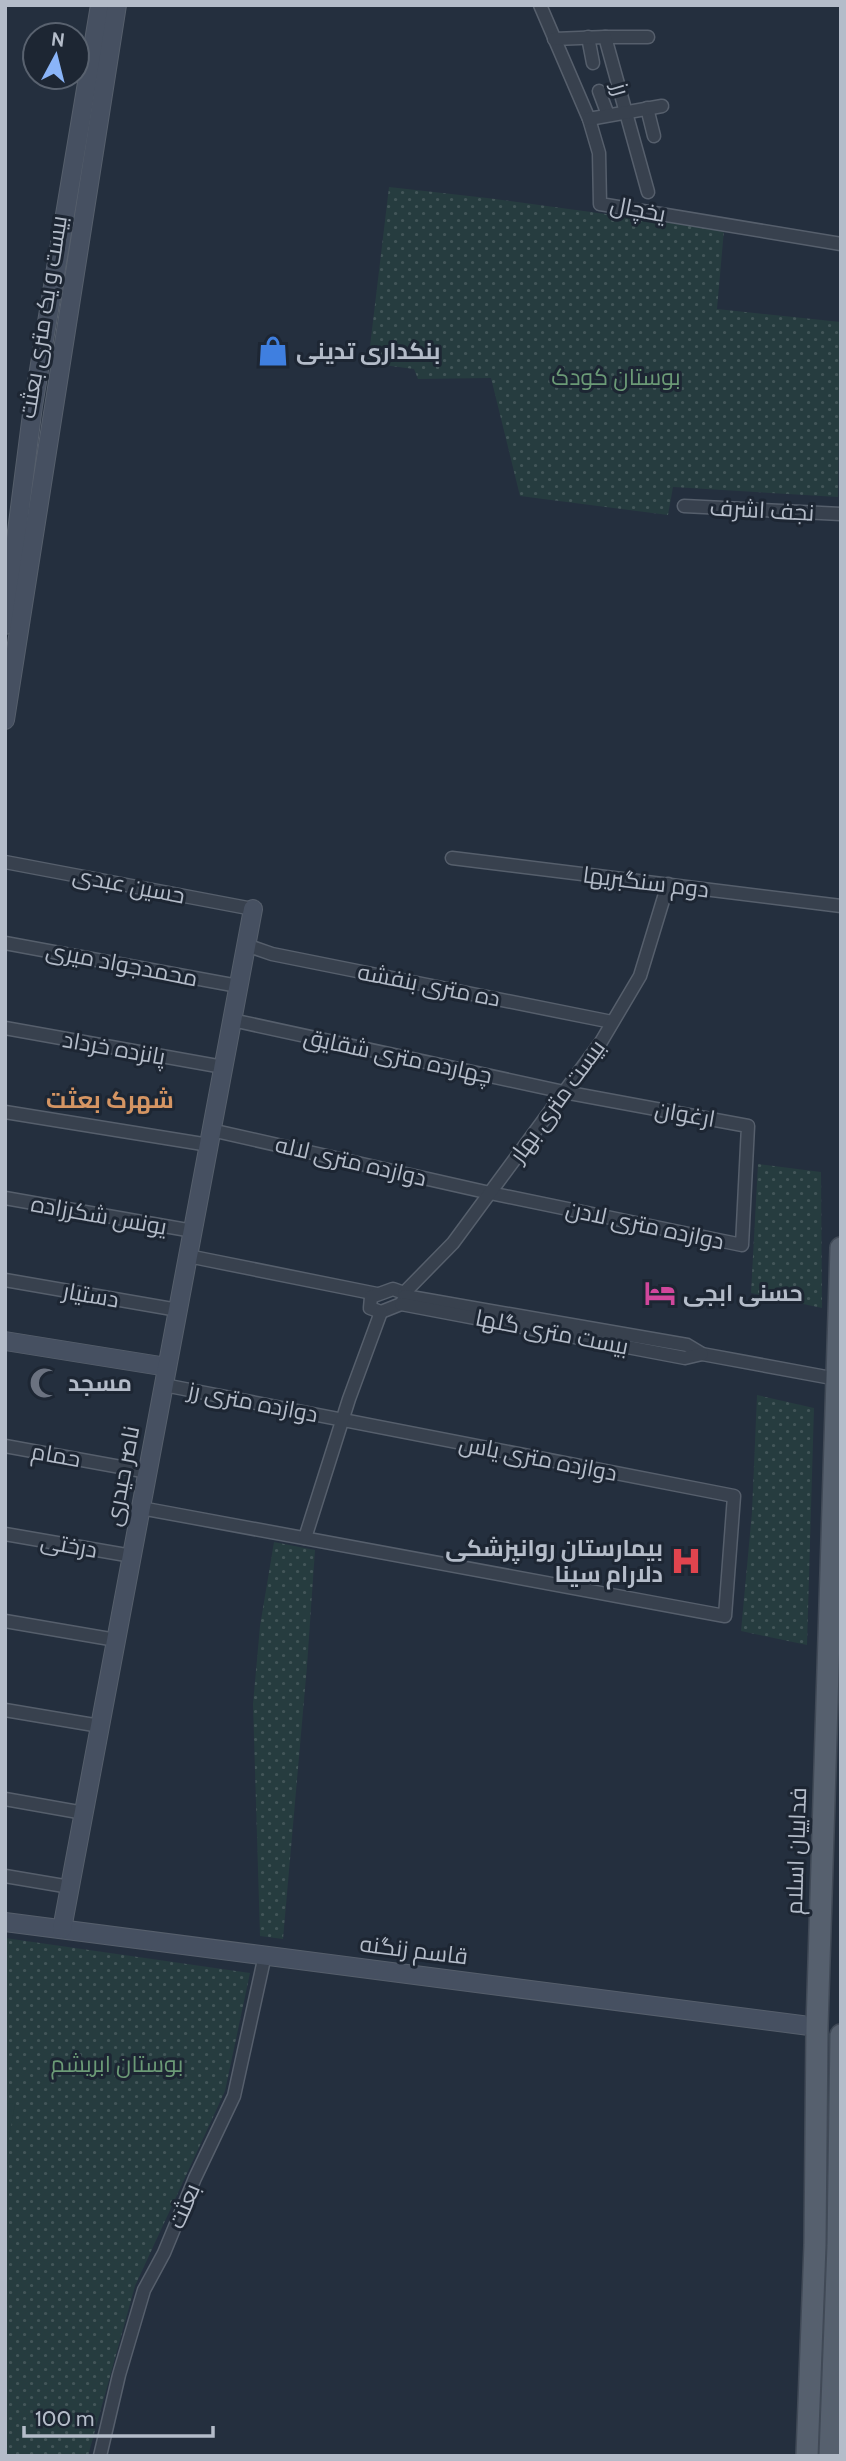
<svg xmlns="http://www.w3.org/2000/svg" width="846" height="2461" viewBox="0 0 846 2461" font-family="Cabin,Cairo,sans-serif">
<defs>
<pattern id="park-dots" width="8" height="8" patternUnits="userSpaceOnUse" patternTransform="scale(1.75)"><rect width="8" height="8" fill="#263c3f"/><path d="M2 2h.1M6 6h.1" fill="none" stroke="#435659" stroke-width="1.8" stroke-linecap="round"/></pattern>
</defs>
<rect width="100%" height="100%" fill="#242f3e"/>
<g fill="url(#park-dots)">
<path d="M 389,187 L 487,198 L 724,230 L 717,309 L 841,322 L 838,497 L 673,487 L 668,515 L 520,496 L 491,378 L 418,379 L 414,369 L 368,363 Z"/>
<path d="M 758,1164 L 821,1172 L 822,1308 L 751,1293 Z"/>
<path d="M 757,1395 L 814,1408 L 807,1645 L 741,1631 L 752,1512 Z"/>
<path d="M 274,1542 L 315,1550 L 307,1666 L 283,1939 L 260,1936 L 253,1704 L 260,1626 Z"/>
<path d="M 5,1938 L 250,1973 L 225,2091 L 135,2286 L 88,2456 L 5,2456 Z"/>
</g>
<path fill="#263c3f" d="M 5,2103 L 15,2104 L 5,2161 Z"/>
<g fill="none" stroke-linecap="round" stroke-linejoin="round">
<g stroke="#565f6c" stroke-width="15">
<g id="street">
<path d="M 540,5 L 589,119 L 599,153 L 600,204 L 841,244"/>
<path d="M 588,37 L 593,63"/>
<path d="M 605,37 L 648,37"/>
<path d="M 554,39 L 605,37 L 648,192"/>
<path d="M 599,91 L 608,115"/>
<path d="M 647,108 L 654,136"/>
<path d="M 589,119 L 662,106"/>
<path d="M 684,506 L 841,514"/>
<path d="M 452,858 L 841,906"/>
<path d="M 5,862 L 253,909"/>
<path d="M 5,943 L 238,986"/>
<path d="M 246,945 L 272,954 L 612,1022"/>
<path d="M 5,1028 L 223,1067"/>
<path d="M 5,1112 L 209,1145"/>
<path d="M 211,1130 L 490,1193 L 742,1245 L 748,1126 L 564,1092 L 232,1020"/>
<path d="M 5,1198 L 193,1231"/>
<path d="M 188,1256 L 377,1294"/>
<path d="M 5,1280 L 178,1310"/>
<path d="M 393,1289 L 404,1293 L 405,1298 L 401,1304 L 381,1312 L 370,1308 L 371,1297 Z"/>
<path d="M 404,1293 L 453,1243 L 601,1042 L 640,976 L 668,884"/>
<path d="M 405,1296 L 687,1345 L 702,1354 L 837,1379"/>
<path d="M 401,1304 L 685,1358 L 702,1354"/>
<path d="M 5,1446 L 148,1472"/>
<path d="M 141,1508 L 725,1616 L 734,1496 L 164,1385"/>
<path d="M 5,1534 L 132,1556"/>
<path d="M 305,1538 L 349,1399 L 381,1312"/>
<path d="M 5,1621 L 116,1640"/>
<path d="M 5,1710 L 100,1726"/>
<path d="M 5,1799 L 84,1813"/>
<path d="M 5,1876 L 70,1887"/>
<path d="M 100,2456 L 119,2375 L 144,2290 L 164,2253 L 195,2178 L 234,2096 L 265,1955"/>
</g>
</g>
<g stroke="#565f6c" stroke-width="20">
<g id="secondary">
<path d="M 5,625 L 33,406 L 100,5"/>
<path d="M 5,720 L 117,5"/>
<path d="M 5,1341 L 167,1367"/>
<path d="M 5,1922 L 817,2027"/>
<path d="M 62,1929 L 253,909"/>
</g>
</g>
<g stroke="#414a57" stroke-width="24">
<g id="primary">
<path d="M 807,2456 L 815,2245 L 817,2027 L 841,1248"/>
<path d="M 830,2456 L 838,2246 L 841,2035"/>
</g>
</g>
<use href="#street" stroke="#38414e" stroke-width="12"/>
<use href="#secondary" stroke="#465061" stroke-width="18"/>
<use href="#primary" stroke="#56606e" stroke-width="21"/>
</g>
<defs>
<g id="shop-bare" transform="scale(2.415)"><path d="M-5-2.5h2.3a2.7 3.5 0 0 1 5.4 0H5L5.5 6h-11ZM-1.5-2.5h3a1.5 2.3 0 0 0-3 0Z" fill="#3f7fe0" stroke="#1d2633" stroke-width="2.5" paint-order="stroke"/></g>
<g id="hotel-bare" transform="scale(2.415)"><path d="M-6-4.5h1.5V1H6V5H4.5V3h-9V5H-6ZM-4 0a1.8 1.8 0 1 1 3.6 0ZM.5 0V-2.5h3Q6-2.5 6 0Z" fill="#d1479c" stroke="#1d2633" stroke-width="2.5" paint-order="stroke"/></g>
<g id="mosque-bare" transform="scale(2.415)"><path d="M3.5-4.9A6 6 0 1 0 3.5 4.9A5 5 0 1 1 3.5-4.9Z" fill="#6b7280" stroke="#1d2633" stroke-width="2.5" paint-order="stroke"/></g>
<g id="hospital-bare" transform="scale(2.415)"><path d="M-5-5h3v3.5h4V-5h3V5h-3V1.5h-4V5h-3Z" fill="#e0444e" stroke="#1d2633" stroke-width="2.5" paint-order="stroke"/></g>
</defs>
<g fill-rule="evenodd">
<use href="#shop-bare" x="273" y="351"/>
<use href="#hotel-bare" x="660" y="1293"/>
<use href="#mosque-bare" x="45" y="1383"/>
<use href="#hospital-bare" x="686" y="1561"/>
</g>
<g text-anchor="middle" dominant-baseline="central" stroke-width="6" stroke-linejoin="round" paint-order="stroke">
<g font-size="23" fill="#b4bcc9" stroke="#1d2633">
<text transform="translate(621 89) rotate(74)">رز</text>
<text transform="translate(638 209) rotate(11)">یخچال</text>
<text transform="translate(43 317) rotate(-81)">بیست و یک متری بعثت</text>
<text transform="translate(762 510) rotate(3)">نجف اشرف</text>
<text transform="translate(646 882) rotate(7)">دوم سنگبریها</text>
<text transform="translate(129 885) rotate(11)">حسین عبدی</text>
<text transform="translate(122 964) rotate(11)">محمدجواد میری</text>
<text transform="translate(429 985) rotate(11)">ده متری بنفشه</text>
<text transform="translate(114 1048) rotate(10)">پانزده خرداد</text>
<text transform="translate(398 1056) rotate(12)">چهارده متری شقایق</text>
<text transform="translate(557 1101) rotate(-54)">بیست متری بهار</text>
<text transform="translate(685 1114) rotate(10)">ارغوان</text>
<text transform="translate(351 1161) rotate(13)">دوازده متری لاله</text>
<text transform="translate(99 1215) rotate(10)">یونس شکرزاده</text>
<text transform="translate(645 1225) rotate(12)">دوازده متری لادن</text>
<text transform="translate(91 1295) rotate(10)">دستیار</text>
<text transform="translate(552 1332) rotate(11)">بیست متری گلها</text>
<text transform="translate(253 1402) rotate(11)">دوازده متری رز</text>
<text transform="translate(56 1455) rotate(10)">حمام</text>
<text transform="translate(538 1458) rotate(11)">دوازده متری یاس</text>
<text transform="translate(122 1476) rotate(-79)">ناصر حیدری</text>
<text transform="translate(69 1545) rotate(10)">درختی</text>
<text transform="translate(796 1851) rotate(-88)">فداییان اسلام</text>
<text transform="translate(414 1950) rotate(7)">قاسم زنگنه</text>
<text transform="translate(184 2206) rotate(-67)">بعثت</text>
</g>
<g font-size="23" font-weight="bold" fill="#b4bcc9" stroke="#1d2633" text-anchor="start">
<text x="296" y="351">بنکداری تدینی</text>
<text x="683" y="1293">حسنی ابجی</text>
<text x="68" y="1383">مسجد</text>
<text x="663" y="1548" text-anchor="end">بیمارستان روانپزشکی<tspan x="663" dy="26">دلارام سینا</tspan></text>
</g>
<g font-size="23" fill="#6b9a76" stroke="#1d2633">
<text x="616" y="377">بوستان کودک</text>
<text x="117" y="2064">بوستان ابریشم</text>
</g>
<g font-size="24" font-weight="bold" fill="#d59563" stroke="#1d2633">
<text x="110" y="1099">شهرک بعثت</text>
</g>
</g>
<rect width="846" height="2461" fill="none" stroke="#b4bcc9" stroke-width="14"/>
<g transform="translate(56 56) rotate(7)"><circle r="33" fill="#1d2633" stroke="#59626f" stroke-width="2"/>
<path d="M0-5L12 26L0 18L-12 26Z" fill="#8ab4f8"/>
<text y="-10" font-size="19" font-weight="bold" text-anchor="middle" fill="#b4bcc9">N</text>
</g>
<path d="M24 2426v10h189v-10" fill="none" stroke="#b4bcc9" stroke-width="3.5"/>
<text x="35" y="2426" font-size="21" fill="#b4bcc9" stroke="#1d2633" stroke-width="5" paint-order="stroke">100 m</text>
</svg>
